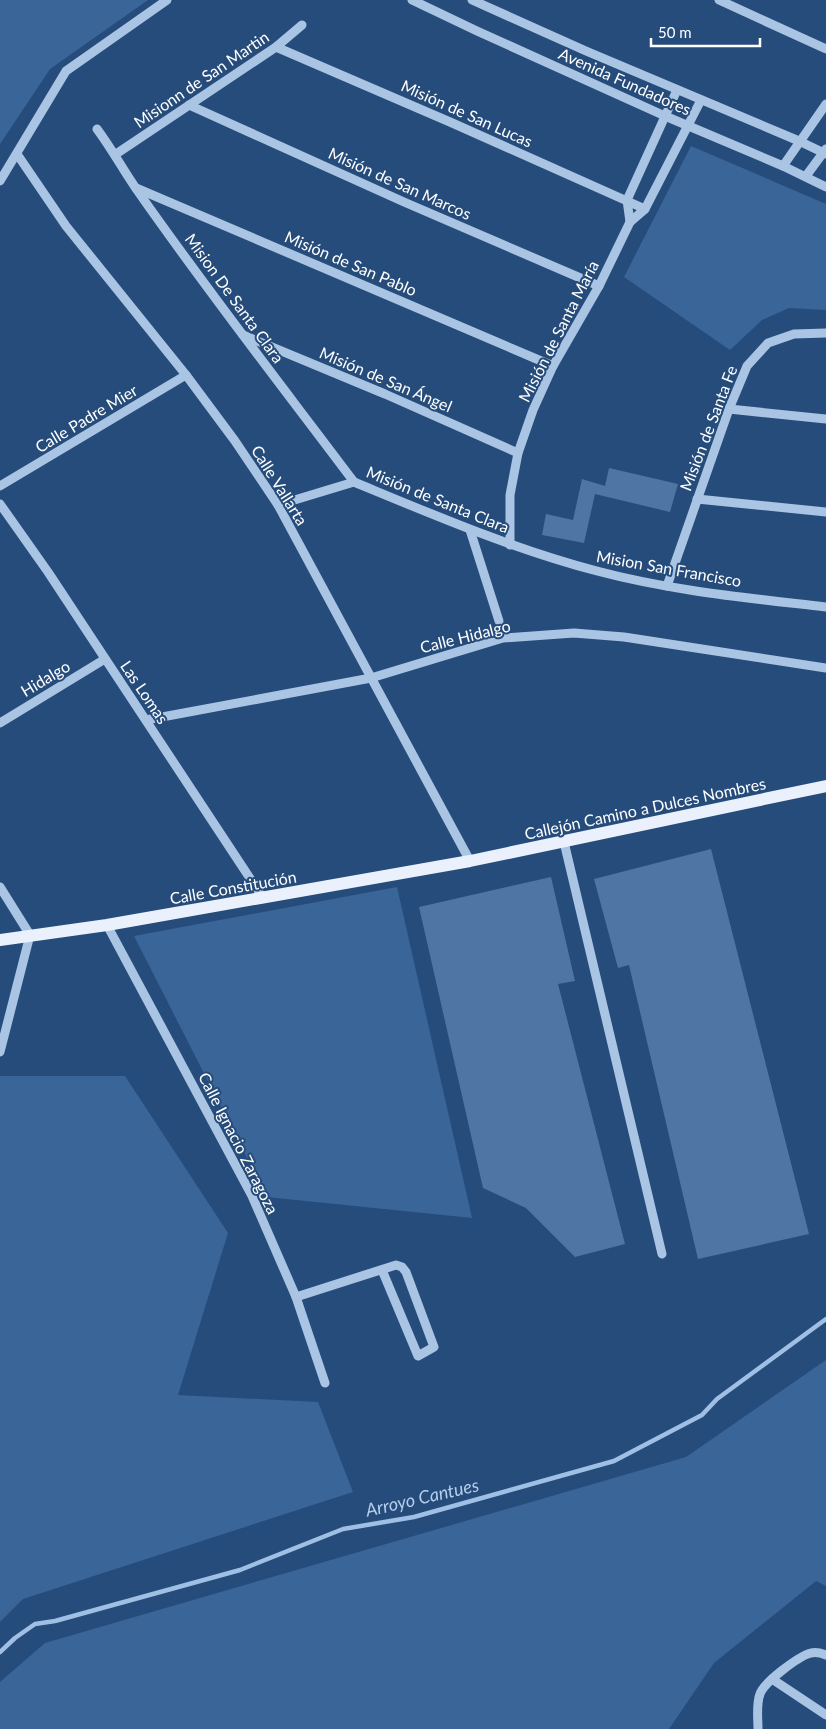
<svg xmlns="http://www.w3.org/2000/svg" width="826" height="1729" viewBox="0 0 826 1729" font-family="Lato,sans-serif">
<rect width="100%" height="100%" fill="#264c7b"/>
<g fill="#3a6599">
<path d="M 0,0 L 148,0 L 50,69 L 0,144 Z"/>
<path d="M 691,146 L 826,204 L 826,310 L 789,308 L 762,320 L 730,350 L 624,277 Z"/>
<path d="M 397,887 L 472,1218 L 267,1197 L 134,936 Z"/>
<path d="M 0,1076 L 125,1076 L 228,1233 L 178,1395 L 318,1402 L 353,1492 L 23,1599 L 0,1622 Z"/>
<path d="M 826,1360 L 826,1586 L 816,1581 L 714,1663 L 669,1729 L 0,1729 L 0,1682 L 45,1643 L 686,1457 Z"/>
</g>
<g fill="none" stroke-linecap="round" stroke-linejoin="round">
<path stroke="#9fbfe5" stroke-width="4.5" d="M 0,1652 L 15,1638 L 35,1624 L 55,1621 L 240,1570 L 343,1529 L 414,1517 L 614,1461 L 702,1415 L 717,1399 L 826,1319"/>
</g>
<g fill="#4e75a4">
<path d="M 609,468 L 678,484 L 670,512 L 595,494 L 584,543 L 542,535 L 546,514 L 573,520 L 582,479 L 605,486 Z"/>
<path d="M 711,849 L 809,1234 L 698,1259 L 629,965 L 618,968 L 594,879 Z"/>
<path d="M 551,877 L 575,981 L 558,984 L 625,1244 L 575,1257 L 526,1208 L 483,1188 L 419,907 Z"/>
</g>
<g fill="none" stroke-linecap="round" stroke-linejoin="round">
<g stroke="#aac5e4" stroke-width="9">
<path d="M 412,0 L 477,31 L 665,116 L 783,166 L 826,187"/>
<path d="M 472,0 L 586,51 L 799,141 L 826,154"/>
<path d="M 719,0 L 826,49"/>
<path d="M 276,47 L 450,122 L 645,209"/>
<path d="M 189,105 L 404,202 L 599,286"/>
<path d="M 97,129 C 112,149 123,170 137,190 C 206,289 281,385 354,482"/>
<path d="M 17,154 L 66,226 L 186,375 L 235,441 L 278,505 L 470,861"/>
<path d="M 116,154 L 276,47 L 302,25"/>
<path d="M 783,166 L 826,104"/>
<path d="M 806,176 L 826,149"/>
<path d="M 0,181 L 66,71 L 167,0"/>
<path d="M 136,188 L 553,366"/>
<path d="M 630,222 L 627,200 L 677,90"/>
<path d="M 243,335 L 385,394 L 518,453"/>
<path d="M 729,409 L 826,419"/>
<path d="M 354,482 C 434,515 513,549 597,571 C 672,591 749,598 826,607"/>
<path d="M 0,486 L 186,375"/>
<path d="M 697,499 L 826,512"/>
<path d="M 0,504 L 48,572 L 263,898"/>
<path d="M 278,505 L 354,482"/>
<path d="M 470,530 L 499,621"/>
<path d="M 510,545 L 510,495 L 518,453 L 533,410 L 553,366 L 599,286 L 630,222 L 645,209 L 701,100"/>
<path d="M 667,586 L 729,409 L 747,366 L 768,343 L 794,334 L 826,333"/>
<path d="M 146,720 L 371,678 L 503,638 L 574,633 L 624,637 L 826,668"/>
<path d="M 0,723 L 105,659"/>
<path d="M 564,842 L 662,1254"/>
<path d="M 0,887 L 30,935 L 0,1052"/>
<path d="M 107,925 L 252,1196 L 296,1297 L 325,1383"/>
<path d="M 296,1297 L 396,1265 L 402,1267 L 406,1272 L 434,1347 L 418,1356 L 382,1270"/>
<path d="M 772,1679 L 826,1715"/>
<path d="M 758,1729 C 758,1718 756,1704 760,1694 C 764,1682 799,1656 811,1653 C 816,1652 821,1653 826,1655"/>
</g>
<path stroke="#eaf1fc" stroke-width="12" d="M 0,940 L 107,925 L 470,861 L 826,786"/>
</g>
<g text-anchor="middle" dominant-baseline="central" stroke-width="4" stroke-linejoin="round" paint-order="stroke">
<g font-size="16" fill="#fff" stroke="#264c7b">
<text transform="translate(201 79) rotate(-34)">Misionn de San Martin</text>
<text transform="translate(625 81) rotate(24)">Avenida Fundadores</text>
<text transform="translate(467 113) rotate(24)">Misión de San Lucas</text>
<text transform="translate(400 183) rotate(24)">Misión de San Marcos</text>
<text transform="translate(351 263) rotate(23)">Misión de San Pablo</text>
<text transform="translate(235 298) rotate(54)">Mision De Santa Clara</text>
<text transform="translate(558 331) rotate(-63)">Misión de Santa María</text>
<text transform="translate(386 379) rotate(23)">Misión de San Ángel</text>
<text transform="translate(86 418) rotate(-31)">Calle Padre Mier</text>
<text transform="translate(708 428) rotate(-69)">Misión de Santa Fe</text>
<text transform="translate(280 485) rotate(58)">Calle Vallarta</text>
<text transform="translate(438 499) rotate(22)">Misión de Santa Clara</text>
<text transform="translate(669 568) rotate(10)">Mision San Francisco</text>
<text transform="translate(465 636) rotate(-14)">Calle Hidalgo</text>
<text transform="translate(45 678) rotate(-31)">Hidalgo</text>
<text transform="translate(145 692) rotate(56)">Las Lomas</text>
<text transform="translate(645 808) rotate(-12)">Callejón Camino a Dulces Nombres</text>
<text transform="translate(233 887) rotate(-10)">Calle Constitución</text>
<text transform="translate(239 1143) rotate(63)">Calle Ignacio Zaragoza</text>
</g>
<g font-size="18" font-style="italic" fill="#b5ceec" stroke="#264c7b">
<text transform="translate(422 1497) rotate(-13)">Arroyo Cantues</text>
</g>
</g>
<path d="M651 38v8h109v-8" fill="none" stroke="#ffffff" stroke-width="2.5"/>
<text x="658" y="38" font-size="15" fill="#ffffff" stroke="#264c7b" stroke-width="4" paint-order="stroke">50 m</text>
</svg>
